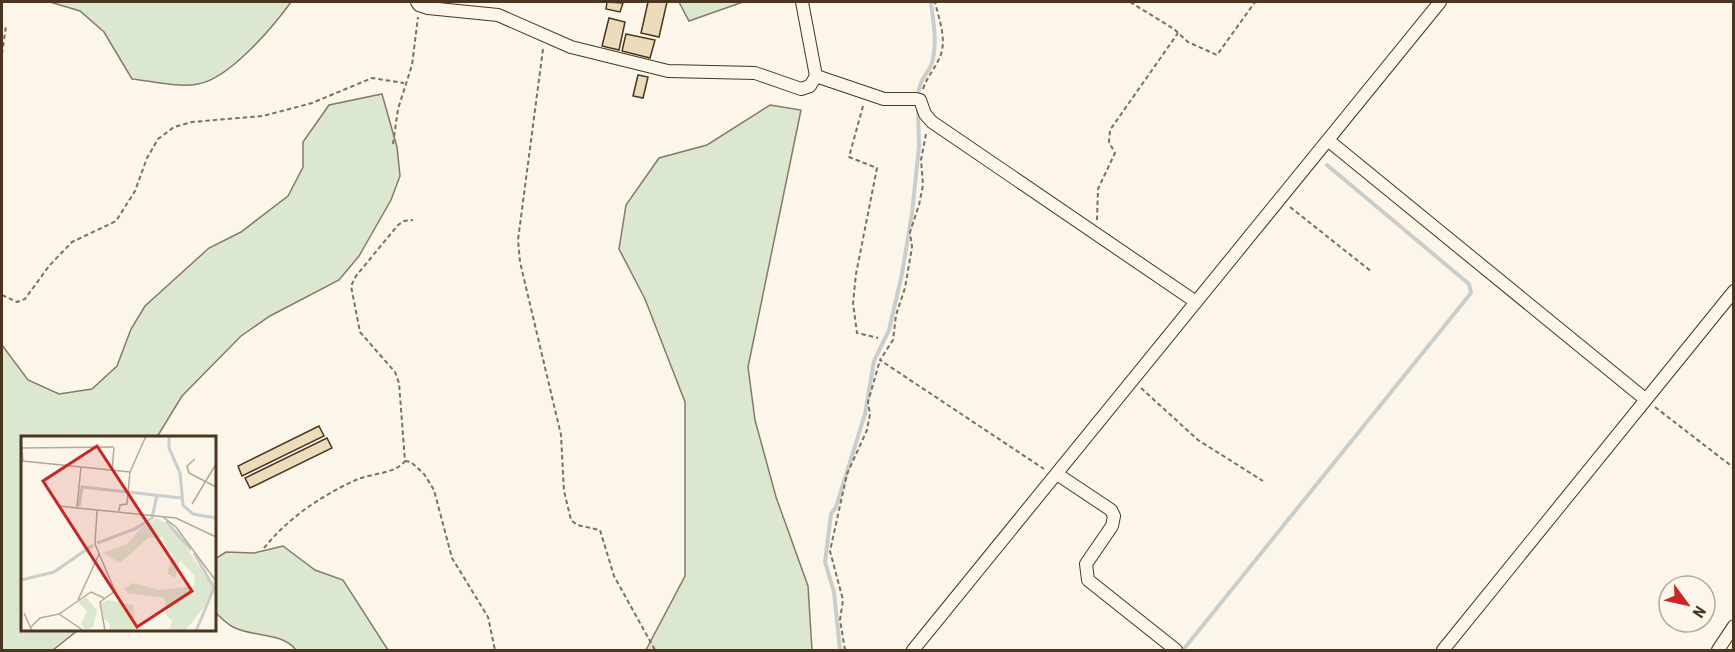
<svg xmlns="http://www.w3.org/2000/svg" width="1735" height="652" viewBox="0 0 1735 652" font-family="'Roboto Condensed',sans-serif">
<rect width="100%" height="100%" fill="#fbf6e9"/>
<g fill="#dce7d0" stroke="#887966" stroke-width="1.5">
<path d="M 50,2 L 291,2 C 273,27 229,79 198,84 C 178,88 152,81 132,79 L 104,32 L 80,11 Z"/>
<path d="M 679,2 L 743,2 L 689,21 Z"/>
<path d="M 382,94 L 397,147 L 400,176 L 391,200 L 359,256 L 339,280 L 270,316 L 241,336 L 182,396 L 157,437 L 22,438 L 22,630 L 78,630 L 53,650 L 2,650 L 2,345 L 28,380 L 59,394 L 92,389 L 117,366 L 131,329 L 145,306 L 209,248 L 241,232 L 288,196 L 303,167 L 303,142 L 329,105 Z"/>
<path d="M 770,105 L 801,110 L 748,367 L 755,420 L 776,497 L 808,586 L 812,650 L 646,650 L 685,576 L 685,402 L 645,299 L 619,249 L 626,205 L 659,158 L 707,145 Z"/>
<path d="M 283,546 L 315,570 L 343,580 L 388,650 L 296,650 C 283,632 251,637 233,627 C 227,624 220,617 215,612 L 215,559 L 226,552 L 254,553 Z"/>
</g>
<g fill="none" stroke-linecap="round" stroke-linejoin="round">
<g stroke="#c9cecd" stroke-width="4">
<path d="M 918,98 C 919,75 930,75 933,59 C 937,40 933,20 931,2"/>
<path d="M 840,650 L 834,592 L 825,562 L 831,514 L 836,507 L 865,414 L 874,361 L 889,330 L 902,274 L 912,213 L 919,147 L 918,109"/>
<path d="M 1183,650 L 1471,293 L 1469,284 L 1327,165"/>
</g>
</g>
<g fill="#ecdcbc" stroke="#4a3520" stroke-width="1.5">
<path d="M 607,2 L 623,3 L 620,12 L 606,9 Z"/>
<path d="M 648,2 L 667,2 L 659,37 L 641,33 Z"/>
<path d="M 609,18 L 625,22 L 619,50 L 602,46 Z"/>
<path d="M 626,34 L 655,40 L 650,58 L 622,51 Z"/>
<path d="M 638,75 L 648,77 L 643,98 L 633,96 Z"/>
<path d="M 319,426 L 324,436 L 242,476 L 238,466 Z"/>
<path d="M 327,438 L 332,448 L 250,488 L 245,478 Z"/>
</g>
<g fill="none" stroke-linecap="round" stroke-linejoin="round">
<g stroke="#4a3520" stroke-width="14">
<g id="street">
<path d="M 417,2 L 419,5 L 428,8 L 498,15 L 571,47 L 668,71 L 755,73 L 801,89 L 810,86 L 816,76 L 884,99 L 916,99 L 920,100 L 925,114 L 932,122 L 1196,302"/>
<path d="M 802,2 L 816,76"/>
<path d="M 1329,141 L 1645,399"/>
<path d="M 1057,474 L 1111,510 L 1114,516 L 1112,526 L 1086,564 L 1088,580 L 1176,650"/>
<path d="M 913,650 L 1440,2"/>
<path d="M 1443,650 L 1734,291"/>
<path d="M 1718,650 L 1734,626"/>
</g>
</g>
<g stroke="#7f6f5c" stroke-width="2" stroke-dasharray="4.5 3" stroke-linecap="butt">
<path d="M 1130,2 L 1174,29 L 1188,42 L 1217,55 L 1255,2"/>
<path d="M 543,49 L 518,240 L 520,262 L 561,435 L 564,491 L 571,520 L 577,525 L 600,530 L 614,576 L 655,650"/>
<path d="M 2,54 L 6,26"/>
<path d="M 923,89 C 927,77 934,70 939,59 C 948,41 939,20 935,2"/>
<path d="M 863,106 L 849,157 L 877,168 L 856,274 L 853,303 L 857,333 L 878,338"/>
<path d="M 926,134 L 921,160 L 923,185 L 919,205 L 910,232 L 912,247 L 905,288 L 896,315 L 893,340 L 880,360 L 1044,469"/>
<path d="M 393,144 L 398,109 L 412,65 L 418,17"/>
<path d="M 1290,207 L 1372,272"/>
<path d="M 1097,220 L 1098,189 L 1115,153 L 1109,142 L 1110,130 L 1178,33"/>
<path d="M 2,295 L 17,302 L 25,299 L 49,266 L 72,242 L 116,221 L 135,191 L 147,158 L 158,139 L 174,127 L 192,122 L 263,116 L 312,103 L 372,78 L 404,83"/>
<path d="M 1141,388 L 1198,440 L 1263,481"/>
<path d="M 1655,407 L 1734,468"/>
<path d="M 405,461 L 411,462 L 424,474 L 434,490 L 452,558 L 488,617 L 495,650"/>
<path d="M 264,548 C 288,518 322,495 358,479 C 373,473 395,474 405,461 L 399,383 L 395,372 L 360,332 L 351,286 L 356,276 L 398,225 L 404,221 L 413,220"/>
<path d="M 845,650 L 840,620 L 843,600 L 830,551 L 847,474 L 867,430 L 870,414 L 868,402 L 880,360"/>
</g>
<use href="#street" stroke="#fbf6e9" stroke-width="12"/>
</g>
<g transform="translate(21 436)">
<rect width="195" height="195" fill="#fbf6e9"/>
<path d="M 136,82 L 153,94 L 185,141 L 195,147 L 186,167 L 164,195 L 148,195 L 151,185 L 145,179 L 144,162 L 107,157 L 103,153 L 112,147 L 139,154 L 173,150 L 174,140 L 159,125 L 154,142 L 146,137 L 152,118 L 146,114 L 142,101 L 127,102 L 99,127 L 82,117 L 106,108 L 121,91 ZM 65,161 L 76,175 L 72,191 L 65,194 L 60,188 L 66,175 L 57,166 ZM 87,164 L 112,169 L 113,183 L 118,195 L 88,195 L 89,188 L 83,183 L 80,167 Z" fill="#dce7d0"/>
<path fill="none" stroke="#c9cecd" stroke-width="3" d="M 148,0 L 148,12 L 159,37 L 162,69 L 172,78 L 195,82M 58,70 L 61,51 L 160,62M 145,85 L 170,114M 76,107 L 114,93 L 131,82 L 136,59M 173,117 L 193,152 L 175,195M 0,144 L 33,136 L 72,109"/>
<path fill="none" stroke="#b4a999" stroke-width="1.5" d="M 0,5 L 2,25 L 109,36M 0,12 L 93,11M 174,23 L 166,30 L 168,37 L 195,51M 91,34 L 93,12M 171,68 L 195,28M 37,70 L 155,82 L 195,101M 56,71 L 60,31M 76,74 L 74,108 L 94,155 L 79,166 L 84,195M 98,75 L 99,69 L 106,68 L 109,36 L 125,0M 142,81 L 155,91 L 195,145M 57,164 L 78,118M 3,177 L 11,195M 38,178 L 70,156 L 83,162M 10,191 L 19,182 L 38,178 L 63,195"/>
<path fill="#c62828" fill-opacity="0.15" stroke="#c62828" stroke-width="3" d="M 76,10 L 171,155 L 116,191 L 22,45 Z"/>
<rect width="195" height="195" fill="none" stroke="#4a3520" stroke-width="3"/>
</g>
<rect width="1735" height="652" fill="none" stroke="#4a3520" stroke-width="6"/>
<g transform="translate(1687 604) rotate(123)"><circle r="28" fill="#fbf6e9" stroke="#b4a999" stroke-width="1.5"/>
<path d="M0-4.5L10 22L0 15L-10 22Z" fill="#c62828"/>
<text y="-9" font-size="16" font-weight="bold" text-anchor="middle" fill="#4a3520">N</text>
</g>
</svg>
